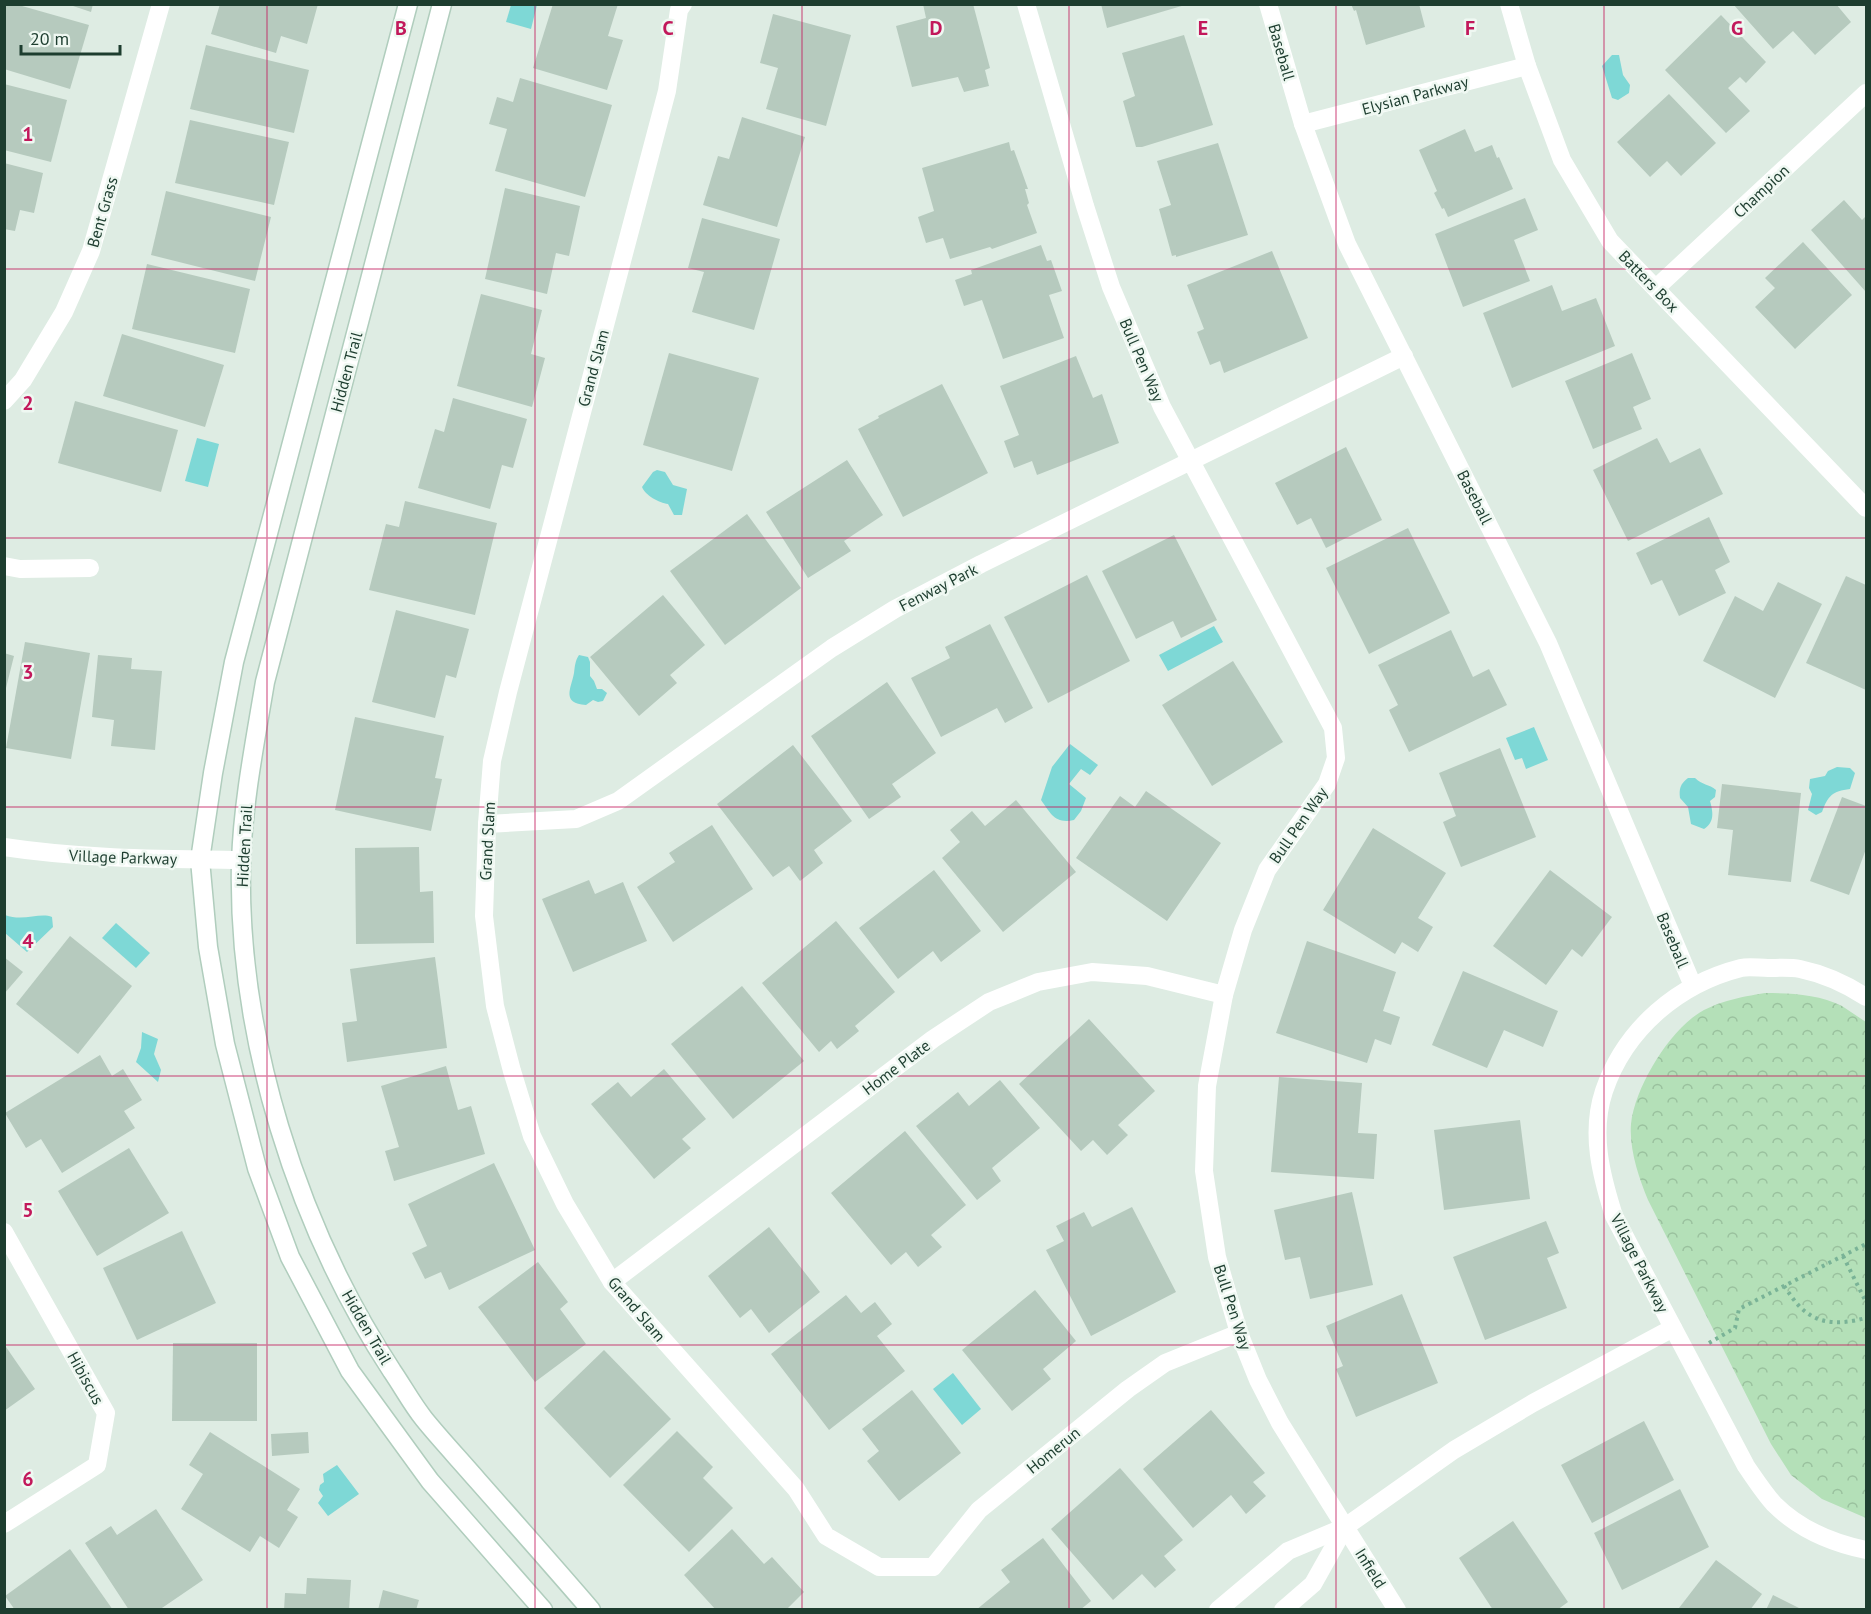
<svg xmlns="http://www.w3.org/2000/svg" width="1871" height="1614" viewBox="0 0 1871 1614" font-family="'PT Sans',sans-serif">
<defs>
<pattern id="park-crowns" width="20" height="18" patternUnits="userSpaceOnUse" patternTransform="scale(1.5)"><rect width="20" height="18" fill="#b4e0b8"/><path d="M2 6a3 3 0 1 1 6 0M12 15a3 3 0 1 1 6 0" fill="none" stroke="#9ac19e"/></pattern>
</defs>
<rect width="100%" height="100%" fill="#deece3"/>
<path fill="url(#park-crowns)" d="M 1765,993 C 1790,993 1819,994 1842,1006 C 1850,1011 1858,1017 1866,1022 L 1866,1518 L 1822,1499 L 1791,1475 L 1771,1444 L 1648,1200 C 1639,1178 1629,1149 1631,1124 C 1635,1089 1664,1040 1692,1018 C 1712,1002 1741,997 1765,993 Z"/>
<g fill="#7ed8d6">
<path d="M 511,5 L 537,5 L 531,29 L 506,22 Z"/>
<path d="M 1612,55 L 1619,55 L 1623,75 L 1630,85 L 1629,93 L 1618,100 L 1612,98 L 1602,66 Z"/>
<path d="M 197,438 L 219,444 L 208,487 L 185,481 Z"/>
<path d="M 657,470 L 665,472 L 673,485 L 687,489 L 682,515 L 674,515 L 668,504 C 659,503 645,495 642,487 L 653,472 Z"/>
<path d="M 1214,626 L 1223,642 L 1168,671 L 1159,655 Z"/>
<path d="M 579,655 L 588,657 L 590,662 L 590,676 L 594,681 L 597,689 L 602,689 L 607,693 L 603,701 L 598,702 L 593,700 L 586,705 C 561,703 571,689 574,673 C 575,666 575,661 579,655 Z"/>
<path d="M 1534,727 L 1548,760 L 1526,769 L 1522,758 L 1515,760 L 1506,738 Z"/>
<path d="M 1070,744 L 1098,765 L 1090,775 L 1081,769 L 1069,784 L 1086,798 L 1081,811 L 1074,820 C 1055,824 1051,814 1041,800 L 1052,767 Z"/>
<path d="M 1837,767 L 1850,768 L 1855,773 L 1850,789 C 1832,791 1828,796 1822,812 L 1816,815 L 1808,810 L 1812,794 L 1809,788 L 1810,779 L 1825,776 L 1828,771 Z"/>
<path d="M 1688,778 L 1695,778 C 1702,785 1709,784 1716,790 L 1715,797 L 1710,801 C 1713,812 1715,822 1704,829 L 1691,824 L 1688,807 L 1680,798 C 1679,789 1680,784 1688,778 Z"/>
<path d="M 5,915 C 23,922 40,912 52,917 L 53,927 L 27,952 L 5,933 Z"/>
<path d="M 116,923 L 150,953 L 136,968 L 102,938 Z"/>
<path d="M 142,1032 L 158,1039 L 154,1054 L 161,1070 L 158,1082 L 136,1062 L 141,1048 Z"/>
<path d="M 953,1373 L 981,1409 L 962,1425 L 933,1389 Z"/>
<path d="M 337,1465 L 359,1494 L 328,1516 L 318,1503 L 323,1496 L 319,1490 L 320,1485 L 324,1482 L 323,1474 Z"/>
</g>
<g fill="#b6cabe">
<path d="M 4,4 L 15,4 L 89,25 L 70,89 L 4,69 Z"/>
<path d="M 67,4 L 93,4 L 91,12 Z"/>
<path d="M 220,4 L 318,4 L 307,44 L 281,36 L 276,53 L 211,34 Z"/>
<path d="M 553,4 L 618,4 L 608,36 L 623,40 L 607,90 L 533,68 Z"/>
<path d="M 923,4 L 973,4 L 990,68 L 985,70 L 989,86 L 964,92 L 958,77 L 912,87 L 896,26 L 926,18 Z"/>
<path d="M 1101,4 L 1185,4 L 1185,5 L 1107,28 Z"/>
<path d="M 1351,4 L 1419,4 L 1425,27 L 1366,45 L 1356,10 L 1354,11 Z"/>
<path d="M 1733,4 L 1836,4 L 1851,22 L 1815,55 L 1793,31 L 1773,49 Z"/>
<path d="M 773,14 L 851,35 L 826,126 L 766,109 L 778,68 L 760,63 Z"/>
<path d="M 1721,15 L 1766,62 L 1746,83 L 1740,77 L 1728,88 L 1750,111 L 1726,133 L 1665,70 Z"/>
<path d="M 1184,35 L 1213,125 L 1142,147 L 1136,147 L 1123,101 L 1135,96 L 1122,53 Z"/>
<path d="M 206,45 L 309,70 L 294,133 L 190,109 Z"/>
<path d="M 520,78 L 612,105 L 585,197 L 495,171 L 507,129 L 489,124 L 497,97 L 513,102 Z"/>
<path d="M 4,84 L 67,100 L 51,162 L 4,150 Z"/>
<path d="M 1669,94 L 1716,143 L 1681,176 L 1667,161 L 1650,177 L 1617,142 Z"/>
<path d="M 742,117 L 805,137 L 777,227 L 703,205 L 718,156 L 729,159 Z"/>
<path d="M 190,120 L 289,142 L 274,205 L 175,183 Z"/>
<path d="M 1465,129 L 1475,152 L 1492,145 L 1497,158 L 1499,157 L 1513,189 L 1448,217 L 1444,208 L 1442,209 L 1434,193 L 1437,191 L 1419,150 Z"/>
<path d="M 1009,142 L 1011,151 L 1014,150 L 1028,189 L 1025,189 L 1029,203 L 1027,205 L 1037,233 L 992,249 L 990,247 L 950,259 L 943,238 L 926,243 L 918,217 L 934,211 L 922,168 Z"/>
<path d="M 1218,143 L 1248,235 L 1176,257 L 1176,255 L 1172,256 L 1159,209 L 1171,205 L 1157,161 Z"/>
<path d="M 4,163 L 43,173 L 34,213 L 20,210 L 15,231 L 4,229 Z"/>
<path d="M 505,188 L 580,206 L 569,256 L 556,253 L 547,294 L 485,279 Z"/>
<path d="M 166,191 L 271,217 L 255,281 L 151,255 Z"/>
<path d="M 1525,198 L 1538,230 L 1514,240 L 1530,281 L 1463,307 L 1435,234 Z"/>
<path d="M 1844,200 L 1862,220 L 1866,216 L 1866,292 L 1811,230 Z"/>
<path d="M 702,218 L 780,239 L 754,330 L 692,312 L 704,272 L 688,268 Z"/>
<path d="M 1803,242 L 1852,295 L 1795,349 L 1755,307 L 1775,288 L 1765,278 Z"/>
<path d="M 1041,245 L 1047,261 L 1051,260 L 1062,291 L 1049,295 L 1064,338 L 1003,359 L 982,300 L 964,306 L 955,280 L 972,274 L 971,270 Z"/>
<path d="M 1272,251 L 1308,338 L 1224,373 L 1220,361 L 1210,365 L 1197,332 L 1204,329 L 1187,285 Z"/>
<path d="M 147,264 L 250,289 L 235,353 L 132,329 Z"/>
<path d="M 1552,285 L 1562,311 L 1596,298 L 1615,346 L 1512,388 L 1483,313 Z"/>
<path d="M 481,294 L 542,310 L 531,354 L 545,358 L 532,407 L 457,386 Z"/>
<path d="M 122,334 L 224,365 L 205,427 L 103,396 Z"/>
<path d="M 669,353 L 759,378 L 732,471 L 643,445 Z"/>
<path d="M 1632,353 L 1651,399 L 1633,407 L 1642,429 L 1593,449 L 1565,381 Z"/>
<path d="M 1076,356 L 1093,398 L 1102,394 L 1119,443 L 1037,475 L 1032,461 L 1014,468 L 1004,441 L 1019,435 L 1000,386 Z"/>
<path d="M 942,384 L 988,473 L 903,517 L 858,429 L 879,418 L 878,416 Z"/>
<path d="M 453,398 L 527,419 L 513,468 L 502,465 L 490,509 L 418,488 L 435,429 L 444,432 Z"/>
<path d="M 75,401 L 178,430 L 161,492 L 58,463 Z"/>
<path d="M 1657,438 L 1670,463 L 1700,448 L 1723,494 L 1628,541 L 1593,470 Z"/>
<path d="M 1346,447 L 1382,520 L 1326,548 L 1311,518 L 1297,525 L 1275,483 Z"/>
<path d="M 847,460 L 883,515 L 844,541 L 851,551 L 808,578 L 766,512 Z"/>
<path d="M 405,501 L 497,523 L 475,615 L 369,590 L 386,524 L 399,527 Z"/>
<path d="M 747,514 L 801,588 L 725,645 L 670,571 Z"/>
<path d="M 1709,517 L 1730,562 L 1715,570 L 1726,593 L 1679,616 L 1662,580 L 1651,585 L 1636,553 Z"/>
<path d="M 1408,528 L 1450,613 L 1369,654 L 1326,568 Z"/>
<path d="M 1174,535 L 1217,620 L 1181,638 L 1173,621 L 1136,639 L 1102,571 Z"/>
<path d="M 1087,575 L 1130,661 L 1048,703 L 1004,617 Z"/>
<path d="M 1846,576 L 1866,585 L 1866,690 L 1806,663 Z"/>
<path d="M 1778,582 L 1822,604 L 1775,698 L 1703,661 L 1735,596 L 1763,611 Z"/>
<path d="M 663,595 L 705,645 L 670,675 L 677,683 L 639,716 L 590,657 Z"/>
<path d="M 396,610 L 469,629 L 456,678 L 446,675 L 435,718 L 372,702 Z"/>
<path d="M 990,624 L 1033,708 L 1005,723 L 997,708 L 941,737 L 911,678 L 950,658 L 945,647 Z"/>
<path d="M 1451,630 L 1473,677 L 1489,669 L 1507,705 L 1409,752 L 1389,710 L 1398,705 L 1378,665 Z"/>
<path d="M 25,642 L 90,653 L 71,759 L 6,748 Z"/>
<path d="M 4,653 L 14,656 L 5,692 L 4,692 Z"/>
<path d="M 98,655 L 132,658 L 131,669 L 162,671 L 155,750 L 111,746 L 114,720 L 92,717 Z"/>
<path d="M 1233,661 L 1283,742 L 1212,786 L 1162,705 Z"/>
<path d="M 887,682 L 936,753 L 892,784 L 901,797 L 869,819 L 811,736 Z"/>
<path d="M 355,717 L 444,736 L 435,778 L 442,779 L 431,831 L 335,810 Z"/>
<path d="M 793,745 L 852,821 L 814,850 L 823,863 L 800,881 L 789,866 L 773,877 L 717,804 Z"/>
<path d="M 1500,748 L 1536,837 L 1461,867 L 1443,822 L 1456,816 L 1439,773 Z"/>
<path d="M 1722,784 L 1801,793 L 1791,882 L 1728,875 L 1733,830 L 1717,828 Z"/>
<path d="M 1146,791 L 1221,843 L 1167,921 L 1076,858 L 1120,796 L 1135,807 Z"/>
<path d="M 1842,797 L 1866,806 L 1866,849 L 1849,895 L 1810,881 Z"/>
<path d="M 1016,800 L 1076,872 L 1003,932 L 942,858 L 960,842 L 950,830 L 972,811 L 985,826 Z"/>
<path d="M 712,825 L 753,889 L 673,942 L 637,887 L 675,862 L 669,853 Z"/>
<path d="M 1373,828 L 1446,873 L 1418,918 L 1433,927 L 1418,952 L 1402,942 L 1395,954 L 1323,910 Z"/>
<path d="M 419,847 L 420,892 L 433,891 L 434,943 L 356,944 L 355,848 Z"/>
<path d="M 934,870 L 981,931 L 941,962 L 933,951 L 898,979 L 859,928 Z"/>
<path d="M 1550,870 L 1612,917 L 1582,957 L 1572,949 L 1546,985 L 1493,946 Z"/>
<path d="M 589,880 L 595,894 L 623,882 L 647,941 L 573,972 L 542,899 Z"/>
<path d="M 836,921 L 895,992 L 855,1026 L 859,1031 L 837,1049 L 831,1041 L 819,1052 L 762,983 Z"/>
<path d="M 70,936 L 132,986 L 78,1054 L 16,1004 Z"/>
<path d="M 1307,941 L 1396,972 L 1383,1011 L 1400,1017 L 1391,1045 L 1375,1039 L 1367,1063 L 1276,1033 Z"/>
<path d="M 4,957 L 23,972 L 4,994 Z"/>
<path d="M 435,957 L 447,1048 L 347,1062 L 342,1023 L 357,1021 L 350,969 Z"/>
<path d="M 1463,971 L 1558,1011 L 1543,1047 L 1504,1030 L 1487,1068 L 1432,1045 Z"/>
<path d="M 742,986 L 804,1061 L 733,1119 L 671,1044 Z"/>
<path d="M 1089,1019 L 1155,1091 L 1118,1125 L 1128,1135 L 1107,1155 L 1093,1140 L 1081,1151 L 1019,1084 Z"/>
<path d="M 100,1055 L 112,1076 L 123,1069 L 142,1100 L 124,1111 L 135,1128 L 62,1173 L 41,1139 L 26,1148 L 5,1113 Z"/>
<path d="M 446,1066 L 458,1110 L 471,1106 L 485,1154 L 394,1181 L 385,1151 L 399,1147 L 381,1086 Z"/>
<path d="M 664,1069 L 706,1119 L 682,1139 L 691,1148 L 654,1179 L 591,1104 L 618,1082 L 631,1097 Z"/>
<path d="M 1279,1077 L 1362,1083 L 1358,1133 L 1377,1134 L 1374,1179 L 1271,1172 Z"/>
<path d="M 1000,1080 L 1040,1128 L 992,1168 L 1001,1181 L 977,1200 L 916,1126 L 958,1092 L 969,1106 Z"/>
<path d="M 1520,1120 L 1530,1199 L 1444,1210 L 1434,1130 Z"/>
<path d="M 905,1131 L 966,1205 L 931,1235 L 942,1247 L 918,1267 L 906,1252 L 891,1265 L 831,1193 Z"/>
<path d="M 129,1148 L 169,1213 L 97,1256 L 58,1191 Z"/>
<path d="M 494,1163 L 535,1250 L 449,1290 L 441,1272 L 425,1279 L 412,1253 L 427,1246 L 408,1204 Z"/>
<path d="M 1352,1192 L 1373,1285 L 1310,1299 L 1300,1257 L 1285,1260 L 1274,1210 Z"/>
<path d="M 1132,1207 L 1176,1292 L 1091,1336 L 1046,1250 L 1064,1241 L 1056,1226 L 1084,1212 L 1092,1227 Z"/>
<path d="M 1546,1221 L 1559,1253 L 1547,1258 L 1567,1308 L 1485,1340 L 1453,1257 Z"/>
<path d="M 769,1227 L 820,1292 L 769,1333 L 751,1309 L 740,1318 L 708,1276 Z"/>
<path d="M 182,1231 L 216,1303 L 137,1340 L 103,1268 Z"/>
<path d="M 538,1262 L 568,1302 L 560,1309 L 586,1344 L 535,1382 L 478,1307 Z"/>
<path d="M 1035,1290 L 1076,1341 L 1043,1369 L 1051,1379 L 1012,1411 L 962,1350 Z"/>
<path d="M 1402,1294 L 1438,1383 L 1356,1417 L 1336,1369 L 1343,1366 L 1326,1326 Z"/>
<path d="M 846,1295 L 861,1313 L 875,1302 L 892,1324 L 877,1336 L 905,1371 L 829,1430 L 771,1354 Z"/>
<path d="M 173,1343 L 257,1343 L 257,1421 L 172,1421 Z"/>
<path d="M 4,1344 L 35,1389 L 4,1411 Z"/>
<path d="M 604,1350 L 671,1419 L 610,1478 L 544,1408 Z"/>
<path d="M 912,1390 L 961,1453 L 899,1501 L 867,1461 L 879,1451 L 862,1429 Z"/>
<path d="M 1211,1410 L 1265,1473 L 1253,1482 L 1266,1496 L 1246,1514 L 1231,1495 L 1193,1528 L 1143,1469 Z"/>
<path d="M 1644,1421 L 1674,1480 L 1592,1523 L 1561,1465 Z"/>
<path d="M 677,1431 L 713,1467 L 703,1478 L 733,1508 L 689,1552 L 623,1485 Z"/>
<path d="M 210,1432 L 300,1489 L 287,1510 L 298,1517 L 279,1548 L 260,1536 L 250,1552 L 181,1509 L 203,1474 L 189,1465 Z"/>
<path d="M 308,1432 L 309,1453 L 272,1456 L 271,1434 Z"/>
<path d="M 1120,1468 L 1183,1540 L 1164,1556 L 1176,1570 L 1155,1588 L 1142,1574 L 1113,1600 L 1051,1529 Z"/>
<path d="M 1680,1489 L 1709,1547 L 1622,1590 L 1594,1533 Z"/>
<path d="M 156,1509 L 203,1580 L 159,1610 L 129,1610 L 85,1543 L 111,1526 L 117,1535 Z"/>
<path d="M 1513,1521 L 1568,1602 L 1557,1610 L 1493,1610 L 1459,1558 Z"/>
<path d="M 732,1529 L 764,1564 L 772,1557 L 804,1592 L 786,1610 L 716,1610 L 684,1575 Z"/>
<path d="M 1043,1538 L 1091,1601 L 1080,1610 L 976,1610 L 1010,1582 L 1001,1570 Z"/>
<path d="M 70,1549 L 113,1610 L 15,1610 L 5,1596 Z"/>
<path d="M 1716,1560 L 1762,1594 L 1750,1610 L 1681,1610 L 1679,1608 Z"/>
<path d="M 307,1578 L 351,1580 L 349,1610 L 284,1610 L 285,1593 L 306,1594 Z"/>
<path d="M 383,1590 L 419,1600 L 416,1610 L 378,1610 Z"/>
<path d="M 1773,1595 L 1803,1610 L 1766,1610 Z"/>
</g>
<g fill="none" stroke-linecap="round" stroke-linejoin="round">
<g stroke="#b0cdbd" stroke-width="21">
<g id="secondary">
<path d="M 408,4 L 234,662 L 213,773 L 200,860 L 208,947 L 225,1044 L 257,1168 L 290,1257 L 350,1371 L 430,1481 L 543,1610"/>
<path d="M 442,4 L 265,682 C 255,742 243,802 241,862 C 237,1036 297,1226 392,1371 C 403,1387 412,1404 424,1419 C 441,1440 460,1460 478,1481 C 516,1524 554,1567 591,1610"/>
</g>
</g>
<g stroke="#7ab397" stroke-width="4" stroke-dasharray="3 4.5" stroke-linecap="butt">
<path d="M 1843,1256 L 1866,1302"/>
<path d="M 1784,1286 C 1790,1294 1797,1306 1806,1312 C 1823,1326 1847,1323 1866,1318"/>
<path d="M 1709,1343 L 1735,1328 L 1739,1309 L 1866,1244"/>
</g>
<g stroke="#fff" stroke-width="18">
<path d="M 683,4 L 679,10 L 667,91 L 508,692 L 492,761 L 487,824 L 484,916 L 495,1006 L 512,1071 L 532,1136 L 565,1204 L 612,1282 L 796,1489 L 826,1536 L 879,1567 L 933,1567 L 979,1510 L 1128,1389 L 1165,1363 L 1239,1333"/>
<path d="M 1026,4 L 1085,206 L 1111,287 L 1162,407 L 1333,728 L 1336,758 L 1327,784 L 1267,870 L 1243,930 L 1224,995 L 1207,1086 L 1204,1171 L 1217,1257 L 1239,1333 L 1258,1380 L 1280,1423 L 1397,1610"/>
<path d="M 1268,4 L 1303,124 L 1347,244 L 1548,643 L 1693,986"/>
<path d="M 1509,4 L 1527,66 L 1562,160 L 1610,241 L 1866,508"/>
<path d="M 1303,124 L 1527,66"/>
<path d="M 1656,288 L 1866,93"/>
<path d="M 4,401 L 23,380 L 64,312 L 91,251 L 161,4"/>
<path d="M 4,566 L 20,569 L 90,568"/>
<path d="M 487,824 L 576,819 L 618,801 L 832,648 L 895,609 L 981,564 L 1404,356"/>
<path d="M 4,847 C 83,859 162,859 241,860"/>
<path d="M 1866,997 C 1846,984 1824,974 1800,969 C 1790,967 1778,968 1768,968 C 1759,968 1749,966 1741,968 C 1678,984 1625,1029 1604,1091 C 1590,1133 1601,1175 1614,1216 L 1746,1466 C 1755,1479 1764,1493 1774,1504 C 1800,1530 1832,1543 1866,1550"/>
<path d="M 4,1232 L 106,1413 L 97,1465 L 4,1524"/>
<path d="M 612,1282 L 933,1039 L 989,1002 L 1038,982 L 1092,972 L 1147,976 L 1224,995"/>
<path d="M 1218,1610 L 1288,1551 L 1345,1527 L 1454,1450 L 1533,1403 L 1673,1328"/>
<path d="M 1283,1610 L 1313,1584 L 1345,1527"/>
</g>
<use href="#secondary" stroke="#fff" stroke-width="18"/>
</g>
<path fill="none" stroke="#c2185b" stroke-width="1.5" stroke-opacity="0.55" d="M 267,4 L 267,1610M 535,4 L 535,1610M 802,4 L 802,1610M 1069,4 L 1069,1610M 1336,4 L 1336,1610M 1604,4 L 1604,1610M 4,269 L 1866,269M 4,538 L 1866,538M 4,807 L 1866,807M 4,1076 L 1866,1076M 4,1345 L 1866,1345"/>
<g text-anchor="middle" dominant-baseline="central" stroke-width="5" stroke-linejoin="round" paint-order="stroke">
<g font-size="16" fill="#1d3d2f" stroke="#eff8f2">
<text transform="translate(1282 52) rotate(74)">Baseball</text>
<text transform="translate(1415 95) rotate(-15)">Elysian Parkway</text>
<text transform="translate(1761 191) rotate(-43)">Champion</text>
<text transform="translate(102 212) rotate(-74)">Bent Grass</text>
<text transform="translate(1649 281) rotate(46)">Batters Box</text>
<text transform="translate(1142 360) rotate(67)">Bull Pen Way</text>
<text transform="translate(593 368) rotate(-75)">Grand Slam</text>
<text transform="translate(346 372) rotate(-75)">Hidden Trail</text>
<text transform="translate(1475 497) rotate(63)">Baseball</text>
<text transform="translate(938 587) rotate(-27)">Fenway Park</text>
<text transform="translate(1298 825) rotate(-55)">Bull Pen Way</text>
<text transform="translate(487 841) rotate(-87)">Grand Slam</text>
<text transform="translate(244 846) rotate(-87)">Hidden Trail</text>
<text transform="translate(123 857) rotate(2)">Village Parkway</text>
<text transform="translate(1673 940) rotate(67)">Baseball</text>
<text transform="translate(896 1067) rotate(-37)">Home Plate</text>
<text transform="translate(1640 1263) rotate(63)">Village Parkway</text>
<text transform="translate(1233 1307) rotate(72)">Bull Pen Way</text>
<text transform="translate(637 1309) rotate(50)">Grand Slam</text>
<text transform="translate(367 1327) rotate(60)">Hidden Trail</text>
<text transform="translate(86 1378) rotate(61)">Hibiscus</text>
<text transform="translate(1053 1450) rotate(-39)">Homerun</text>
<text transform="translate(1371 1568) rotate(58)">Infield</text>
</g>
</g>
<g font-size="20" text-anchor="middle" font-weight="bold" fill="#c2185b" stroke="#eff8f2" stroke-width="5" stroke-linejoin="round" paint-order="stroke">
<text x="401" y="35">B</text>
<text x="668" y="35">C</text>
<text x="936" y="35">D</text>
<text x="1203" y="35">E</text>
<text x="1470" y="35">F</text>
<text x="1737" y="35">G</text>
<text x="28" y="141">1</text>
<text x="28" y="410">2</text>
<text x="28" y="679">3</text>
<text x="28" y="948">4</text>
<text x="28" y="1217">5</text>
<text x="28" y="1486">6</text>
</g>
<rect width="1871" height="1614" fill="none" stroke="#1d3d2f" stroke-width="12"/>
<path d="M21 45v9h99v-9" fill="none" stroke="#1d3d2f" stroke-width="3"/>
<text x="30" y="45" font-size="18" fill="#1d3d2f" stroke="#eff8f2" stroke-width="4.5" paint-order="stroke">20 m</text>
</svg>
